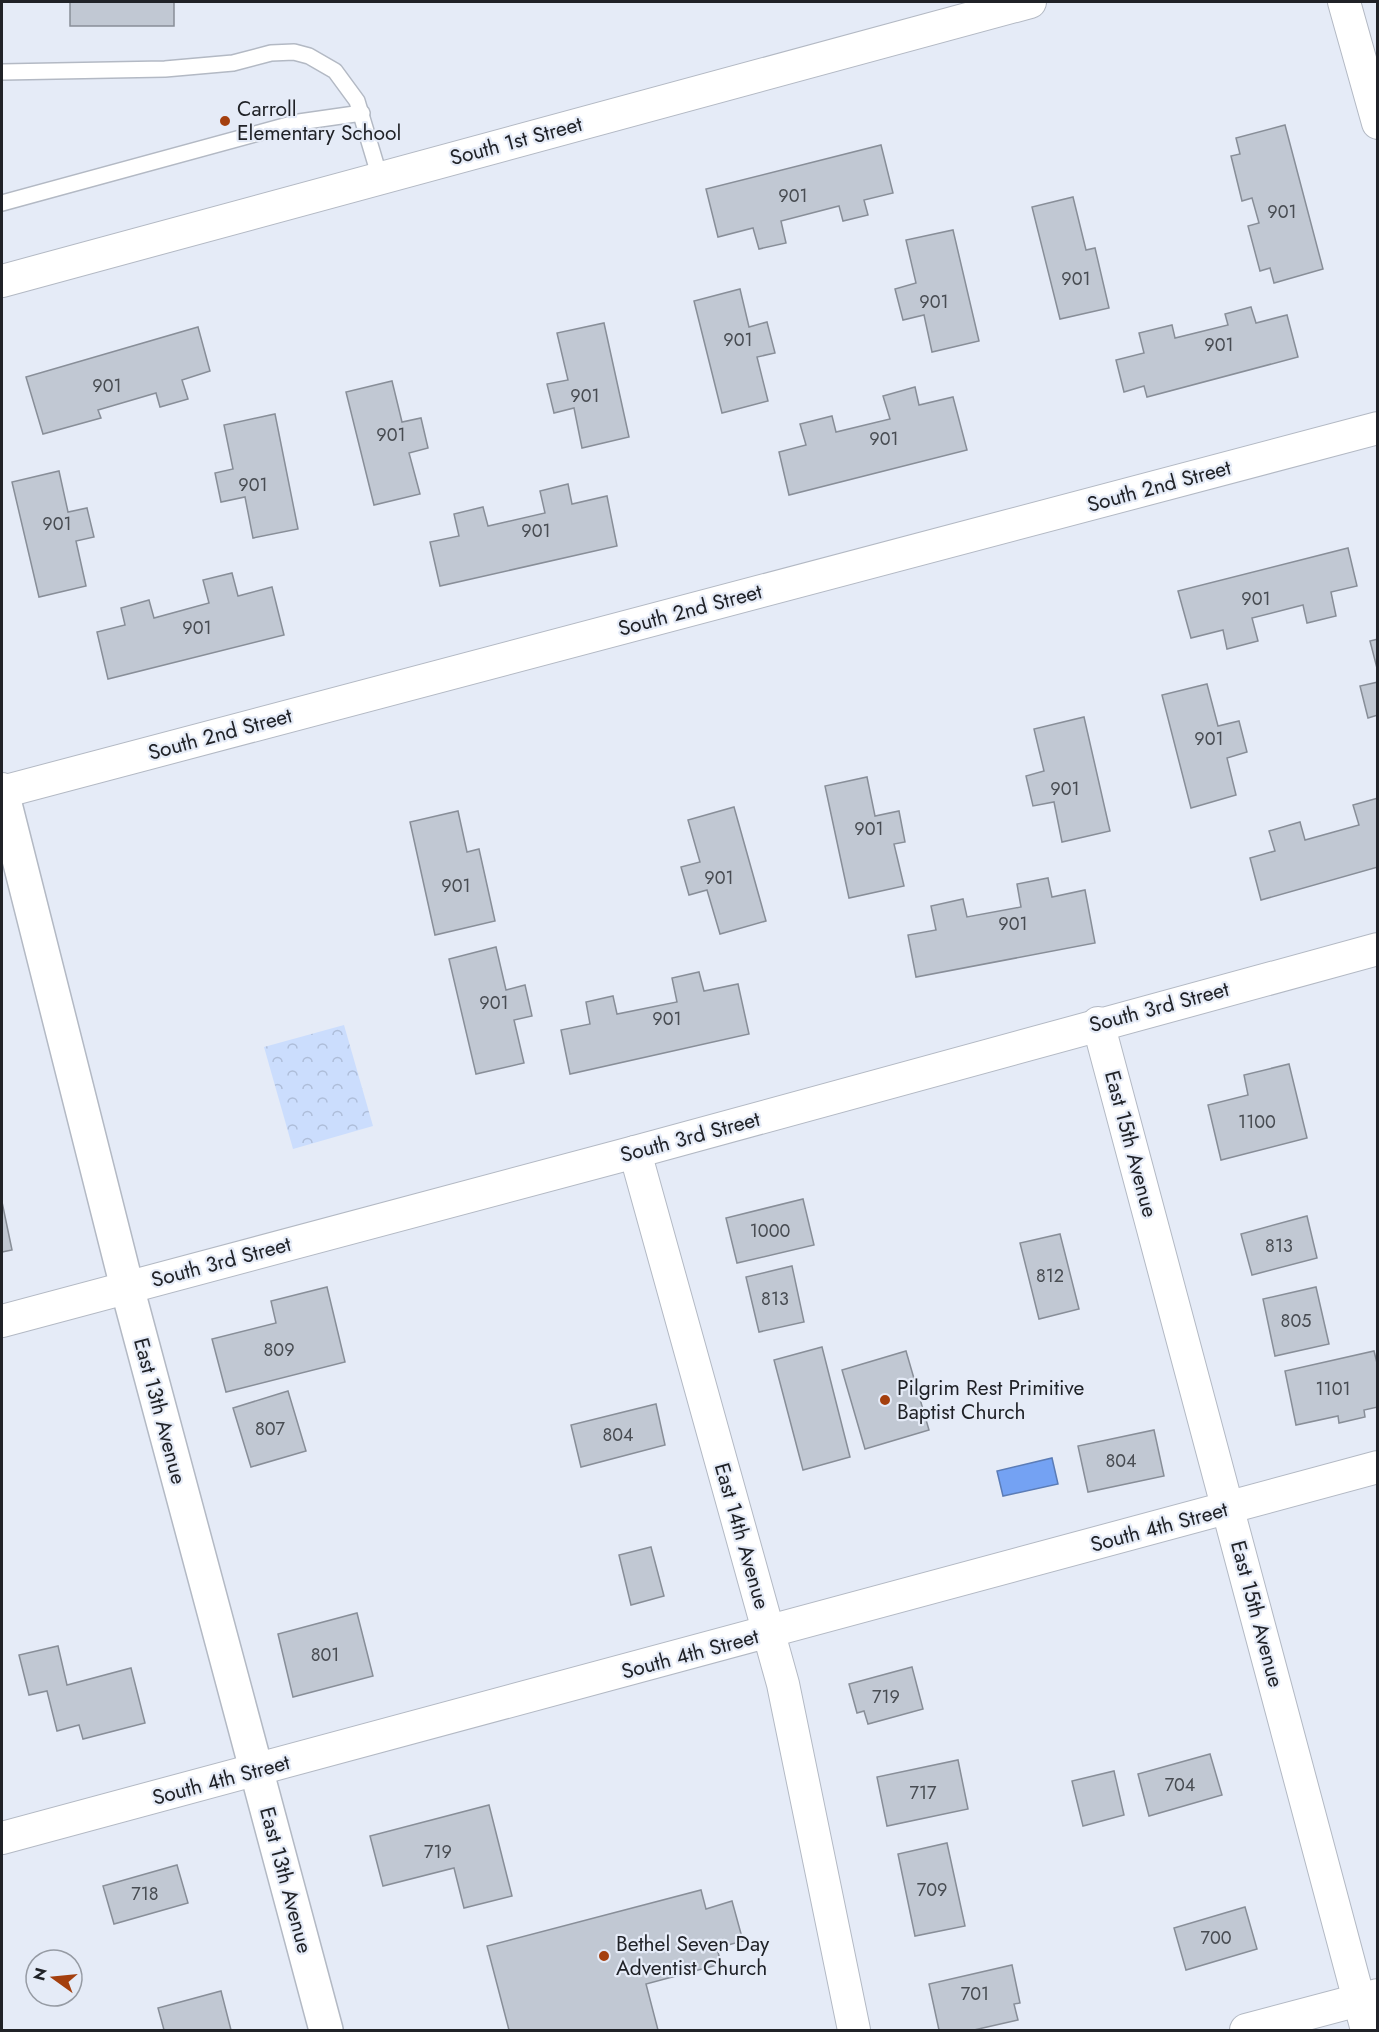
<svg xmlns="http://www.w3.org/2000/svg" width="1379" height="2032" viewBox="0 0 1379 2032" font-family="Jost,sans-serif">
<defs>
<pattern id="park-crowns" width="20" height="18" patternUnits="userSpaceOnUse" patternTransform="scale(1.5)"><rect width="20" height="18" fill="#cbddfd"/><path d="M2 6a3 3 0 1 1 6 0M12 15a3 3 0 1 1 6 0" fill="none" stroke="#aebdd9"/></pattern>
</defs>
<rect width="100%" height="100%" fill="#e5ebf7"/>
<path fill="url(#park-crowns)" d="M 344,1025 L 373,1126 L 293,1149 L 264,1047 Z"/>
<path fill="#74a2f3" stroke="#5b7cb6" stroke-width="1.5" d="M 1052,1458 L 1058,1484 L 1003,1496 L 997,1471 Z"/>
<g fill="#c1c8d3" stroke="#888e98" stroke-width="1.5">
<rect x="70" y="2" width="104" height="24"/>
<path d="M 1285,125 L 1323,269 L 1274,283 L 1270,268 L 1260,271 L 1248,226 L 1259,223 L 1252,198 L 1242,201 L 1231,156 L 1240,154 L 1236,138 Z"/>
<path d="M 881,145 L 893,193 L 864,200 L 868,215 L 843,221 L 839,206 L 781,221 L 786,243 L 759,249 L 753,228 L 718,237 L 706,189 Z"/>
<path d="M 1073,197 L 1086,250 L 1095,248 L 1109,308 L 1060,319 L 1032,207 Z"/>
<path d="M 953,230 L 979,341 L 932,352 L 924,315 L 903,320 L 895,289 L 916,283 L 906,240 Z"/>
<path d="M 740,289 L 749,327 L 767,322 L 775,353 L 757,357 L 768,401 L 722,413 L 694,301 Z"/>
<path d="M 1251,307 L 1256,323 L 1287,315 L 1298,357 L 1147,397 L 1144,386 L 1124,392 L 1116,360 L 1144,353 L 1139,333 L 1172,325 L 1175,338 L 1228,325 L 1225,314 Z"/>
<path d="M 604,323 L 629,437 L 582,448 L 574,408 L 554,413 L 547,384 L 568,380 L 557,333 Z"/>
<path d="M 198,327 L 210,371 L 182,380 L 188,399 L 160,407 L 156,393 L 98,410 L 101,418 L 43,434 L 26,377 Z"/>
<path d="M 392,381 L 402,422 L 421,418 L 428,448 L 409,453 L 420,494 L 374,505 L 346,392 Z"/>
<path d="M 915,387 L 919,405 L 953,397 L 967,450 L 789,495 L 779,452 L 806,445 L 800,424 L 832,416 L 836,432 L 890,419 L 883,396 Z"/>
<path d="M 275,414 L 298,529 L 253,538 L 245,497 L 221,502 L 215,473 L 233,469 L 224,425 Z"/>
<path d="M 59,471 L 68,512 L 87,508 L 94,537 L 76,541 L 86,586 L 39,597 L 12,482 Z"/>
<path d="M 568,484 L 572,504 L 607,496 L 617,546 L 440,586 L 430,542 L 459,536 L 454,514 L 483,507 L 488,526 L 545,513 L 540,491 Z"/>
<path d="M 1348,548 L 1357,586 L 1331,592 L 1336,616 L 1307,623 L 1303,605 L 1252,618 L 1258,641 L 1227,649 L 1223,630 L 1191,638 L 1178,591 Z"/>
<path d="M 232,573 L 238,596 L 272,587 L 284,635 L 108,679 L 97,632 L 125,625 L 121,608 L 149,600 L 154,618 L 209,603 L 203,580 Z"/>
<path d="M 1378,639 L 1378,672 L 1370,641 Z"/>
<path d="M 1378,682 L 1378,715 L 1368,718 L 1360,686 Z"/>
<path d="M 1207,684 L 1218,726 L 1239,721 L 1247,752 L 1227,758 L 1236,795 L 1191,808 L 1162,695 Z"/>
<path d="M 1084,717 L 1110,831 L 1062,842 L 1054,802 L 1033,806 L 1026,776 L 1044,771 L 1034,729 Z"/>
<path d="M 867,777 L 875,816 L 899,811 L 905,842 L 894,844 L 904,886 L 849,898 L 825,786 Z"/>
<path d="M 1378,798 L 1378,867 L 1261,900 L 1250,858 L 1275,851 L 1269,831 L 1300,822 L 1305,840 L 1359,825 L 1353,805 Z"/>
<path d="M 734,807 L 766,921 L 720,934 L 707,890 L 689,895 L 681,867 L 700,862 L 688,820 Z"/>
<path d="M 458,811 L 467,852 L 479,849 L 495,921 L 435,935 L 410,822 Z"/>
<path d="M 1048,878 L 1052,897 L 1085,890 L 1095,943 L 916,977 L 908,935 L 936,930 L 931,906 L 963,899 L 967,917 L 1021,907 L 1017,884 Z"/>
<path d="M 496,947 L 506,990 L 525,985 L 532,1016 L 514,1020 L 524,1063 L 476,1074 L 449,959 Z"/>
<path d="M 699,972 L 704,991 L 738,984 L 749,1034 L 570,1074 L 561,1030 L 590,1024 L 586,1002 L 613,996 L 617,1014 L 677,1002 L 672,978 Z"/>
<path d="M 1289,1064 L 1307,1138 L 1221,1160 L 1208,1105 L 1248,1095 L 1244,1075 Z"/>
<path d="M 803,1199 L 814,1245 L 737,1263 L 726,1218 Z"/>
<path d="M 2,1202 L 12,1250 L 2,1252 Z"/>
<path d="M 1307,1216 L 1317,1258 L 1252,1275 L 1241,1234 Z"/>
<path d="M 1060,1234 L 1079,1309 L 1039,1319 L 1020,1243 Z"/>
<path d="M 792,1266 L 804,1322 L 759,1332 L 746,1277 Z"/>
<path d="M 327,1287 L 345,1362 L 226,1392 L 212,1339 L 276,1323 L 271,1301 Z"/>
<path d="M 1316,1287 L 1329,1344 L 1275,1356 L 1263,1299 Z"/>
<path d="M 822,1347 L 850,1457 L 803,1470 L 774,1360 Z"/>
<path d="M 906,1351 L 929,1430 L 865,1449 L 842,1370 Z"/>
<path d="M 1374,1351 L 1378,1367 L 1378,1407 L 1364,1410 L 1365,1417 L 1339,1423 L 1338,1416 L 1296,1425 L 1285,1371 Z"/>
<path d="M 288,1391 L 306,1451 L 251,1467 L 233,1408 Z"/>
<path d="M 656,1404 L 665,1445 L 581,1467 L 571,1425 Z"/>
<path d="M 1154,1430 L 1164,1476 L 1088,1492 L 1078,1446 Z"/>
<path d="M 651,1547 L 664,1596 L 631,1605 L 619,1555 Z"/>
<path d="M 357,1613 L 373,1676 L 293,1697 L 278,1634 Z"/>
<path d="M 58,1646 L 67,1685 L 131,1668 L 145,1723 L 83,1739 L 79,1725 L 57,1731 L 47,1691 L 29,1695 L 19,1655 Z"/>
<path d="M 912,1667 L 923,1709 L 868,1724 L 864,1711 L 857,1713 L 849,1684 Z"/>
<path d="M 1210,1754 L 1222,1795 L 1149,1816 L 1138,1774 Z"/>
<path d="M 958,1760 L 968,1809 L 887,1826 L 877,1777 Z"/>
<path d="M 1114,1771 L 1124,1815 L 1083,1826 L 1072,1781 Z"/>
<path d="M 489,1805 L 512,1896 L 464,1908 L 454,1868 L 383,1886 L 370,1836 Z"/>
<path d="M 947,1843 L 965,1926 L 915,1936 L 898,1854 Z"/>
<path d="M 177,1865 L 188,1903 L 114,1924 L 103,1886 Z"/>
<path d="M 701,1890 L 706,1909 L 732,1901 L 743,1941 L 717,1948 L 721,1964 L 646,1984 L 658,2030 L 509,2030 L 487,1946 Z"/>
<path d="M 1245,1907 L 1257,1949 L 1186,1970 L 1174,1928 Z"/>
<path d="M 1012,1965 L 1020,2003 L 1014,2004 L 1018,2020 L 974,2030 L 939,2030 L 929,1984 Z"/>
<path d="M 221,1991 L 231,2030 L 164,2030 L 158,2008 Z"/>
</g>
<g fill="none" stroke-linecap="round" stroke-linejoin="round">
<g stroke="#b3b9c4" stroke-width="18">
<g id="service">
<path d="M 2,72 L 165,69 L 233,63 L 271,53 L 294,52 L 309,56 L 335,71 L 357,101 L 380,178"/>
<path d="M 2,203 L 299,122 L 362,113"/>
</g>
</g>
<g stroke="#b3b9c4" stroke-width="34">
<g id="minor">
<path d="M 1344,2 L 1378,123"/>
<path d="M 2,281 L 1030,2"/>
<path d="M 2,789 L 2,792 L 1378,428"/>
<path d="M 1098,1023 L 1367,2030"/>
<path d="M 635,1152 L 783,1684 L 854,2030"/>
<path d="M 2,1321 L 635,1152 L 1378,949"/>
<path d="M 2,1838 L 1378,1467"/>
<path d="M 1246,2030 L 1378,1995"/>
</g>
</g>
<g stroke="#b3b9c4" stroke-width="36">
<path id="tertiary" d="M 2,792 L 127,1287 L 326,2030"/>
</g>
<use href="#service" stroke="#fff" stroke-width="15"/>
<use href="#minor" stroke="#fff" stroke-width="32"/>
<use href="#tertiary" stroke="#fff" stroke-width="33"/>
</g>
<g fill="#a43f0e" stroke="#e5ebf7" stroke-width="2">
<circle cx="225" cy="121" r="6"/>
<circle cx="885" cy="1400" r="6"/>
<circle cx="604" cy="1956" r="6"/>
</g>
<g text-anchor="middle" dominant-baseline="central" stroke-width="4.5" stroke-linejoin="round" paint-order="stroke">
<g font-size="18" fill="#484c52">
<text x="793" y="196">901</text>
<text x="1282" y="212">901</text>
<text x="1076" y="279">901</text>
<text x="934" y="302">901</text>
<text x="738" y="340">901</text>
<text x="1219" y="345">901</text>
<text x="107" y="386">901</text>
<text x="585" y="396">901</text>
<text x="391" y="435">901</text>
<text x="884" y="439">901</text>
<text x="253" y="485">901</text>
<text x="57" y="524">901</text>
<text x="536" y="531">901</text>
<text x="1256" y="599">901</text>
<text x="197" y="628">901</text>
<text x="1209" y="739">901</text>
<text x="1065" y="789">901</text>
<text x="869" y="829">901</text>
<text x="719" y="878">901</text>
<text x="456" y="886">901</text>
<text x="1013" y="924">901</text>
<text x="494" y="1003">901</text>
<text x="667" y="1019">901</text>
<text x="1257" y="1122">1100</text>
<text x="770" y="1231">1000</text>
<text x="1279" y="1246">813</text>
<text x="1050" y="1276">812</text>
<text x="775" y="1299">813</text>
<text x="1296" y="1321">805</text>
<text x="279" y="1350">809</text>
<text x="1333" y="1389">1101</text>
<text x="270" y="1429">807</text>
<text x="618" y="1435">804</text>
<text x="1121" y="1461">804</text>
<text x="325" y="1655">801</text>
<text x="886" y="1697">719</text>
<text x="1180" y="1785">704</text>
<text x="923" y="1793">717</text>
<text x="438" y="1852">719</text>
<text x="932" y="1890">709</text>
<text x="145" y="1894">718</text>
<text x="1216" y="1938">700</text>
<text x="975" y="1994">701</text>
</g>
<g font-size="21" fill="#202227" stroke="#e5ebf7" text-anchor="start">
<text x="237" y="109">Carroll<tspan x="237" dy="24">Elementary School</tspan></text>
<text x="897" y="1388">Pilgrim Rest Primitive<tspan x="897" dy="24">Baptist Church</tspan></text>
<text x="616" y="1944">Bethel Seven Day<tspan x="616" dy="24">Adventist Church</tspan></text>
</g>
<g font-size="21" fill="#202227" stroke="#e5ebf7">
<text transform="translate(516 141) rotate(-15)">South 1st Street</text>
<text transform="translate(1159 486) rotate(-15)">South 2nd Street</text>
<text transform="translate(690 610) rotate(-15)">South 2nd Street</text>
<text transform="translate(220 734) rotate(-15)">South 2nd Street</text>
<text transform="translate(1159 1007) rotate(-15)">South 3rd Street</text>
<text transform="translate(690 1137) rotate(-15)">South 3rd Street</text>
<text transform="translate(1131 1144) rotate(75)">East 15th Avenue</text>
<text transform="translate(221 1262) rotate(-15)">South 3rd Street</text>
<text transform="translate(160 1411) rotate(75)">East 13th Avenue</text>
<text transform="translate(1159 1527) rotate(-15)">South 4th Street</text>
<text transform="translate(742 1536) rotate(74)">East 14th Avenue</text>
<text transform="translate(1257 1614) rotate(75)">East 15th Avenue</text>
<text transform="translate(690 1654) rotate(-15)">South 4th Street</text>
<text transform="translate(221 1780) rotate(-15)">South 4th Street</text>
<text transform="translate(286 1880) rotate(75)">East 13th Avenue</text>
</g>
</g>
<rect width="1379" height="2032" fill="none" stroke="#202227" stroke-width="6"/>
<g transform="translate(54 1978) rotate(285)"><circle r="28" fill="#e5ebf7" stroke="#969ba4" stroke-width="1.5"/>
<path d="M0-4.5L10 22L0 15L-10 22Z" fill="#a43f0e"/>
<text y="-9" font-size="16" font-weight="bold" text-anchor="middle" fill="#202227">N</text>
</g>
</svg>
